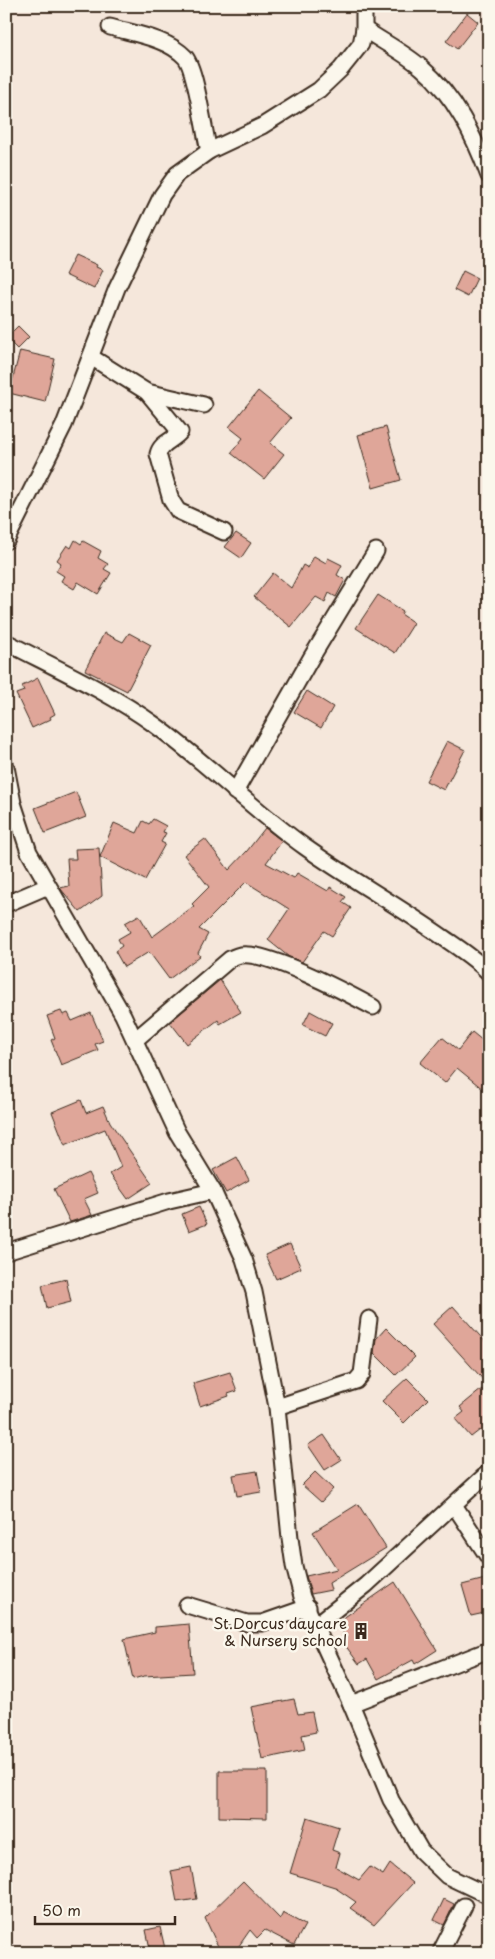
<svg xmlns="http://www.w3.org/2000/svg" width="495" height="1959" viewBox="0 0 495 1959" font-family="'Playpen Sans',sans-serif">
<rect width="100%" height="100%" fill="#f5e7db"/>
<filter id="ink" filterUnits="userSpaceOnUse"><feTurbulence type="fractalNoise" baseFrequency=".02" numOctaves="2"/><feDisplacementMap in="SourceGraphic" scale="10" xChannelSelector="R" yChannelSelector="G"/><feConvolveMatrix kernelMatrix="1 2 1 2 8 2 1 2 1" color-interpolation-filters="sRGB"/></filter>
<g filter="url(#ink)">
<g fill="#dfa699" stroke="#3b2a1e">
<path d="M 467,13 L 478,22 L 457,49 L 446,41 Z"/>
<path d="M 75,255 L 97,265 L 96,267 L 103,270 L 94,289 L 65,275 Z"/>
<path d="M 463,271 L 477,278 L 468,297 L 454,290 Z"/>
<path d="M 18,326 L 29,337 L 17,349 L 6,338 Z"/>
<path d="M 20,351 L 55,359 L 45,402 L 9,393 Z"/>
<path d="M 258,391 L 291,418 L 270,443 L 284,454 L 264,479 L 231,453 L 243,438 L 229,427 Z"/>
<path d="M 386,427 L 401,480 L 373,488 L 358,435 Z"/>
<path d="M 236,533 L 251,543 L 241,558 L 225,547 Z"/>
<path d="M 75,540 L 81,544 L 83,541 L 101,551 L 98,558 L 108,564 L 104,569 L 111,573 L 98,594 L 78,582 L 74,589 L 61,581 L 64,576 L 56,571 L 61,563 L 57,560 L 67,545 L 71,548 Z"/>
<path d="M 314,556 L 326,563 L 328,558 L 342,565 L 337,575 L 345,580 L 336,597 L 329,593 L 325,602 L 316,597 L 291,627 L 254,597 L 273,573 L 291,588 L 303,565 L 308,568 Z"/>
<path d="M 378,595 L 403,611 L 401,614 L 414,623 L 395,653 L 356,628 Z"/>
<path d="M 104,633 L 123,642 L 129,633 L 151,645 L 127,691 L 85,670 Z"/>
<path d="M 38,678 L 55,714 L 50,717 L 51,719 L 32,728 L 16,694 L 24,691 L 22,686 Z"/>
<path d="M 307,691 L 333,707 L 321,728 L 294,712 Z"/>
<path d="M 447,741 L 465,750 L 444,790 L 426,781 Z"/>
<path d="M 76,792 L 86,817 L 45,833 L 35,808 Z"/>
<path d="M 153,819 L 166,826 L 163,832 L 166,833 L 161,842 L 165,844 L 145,880 L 100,857 L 114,823 L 137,833 L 143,821 L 149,824 Z"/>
<path d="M 265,828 L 282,841 L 266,863 L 294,878 L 297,873 L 328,891 L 330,887 L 346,897 L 342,902 L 351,908 L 332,936 L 324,931 L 302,962 L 289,957 L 268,940 L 289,909 L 246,882 L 199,929 L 208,934 L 198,953 L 200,956 L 169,979 L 149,952 L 124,967 L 115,951 L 122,946 L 118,939 L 130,932 L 125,923 L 139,915 L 152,937 L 194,906 L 192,904 L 209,887 L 184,855 L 205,839 L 229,870 L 247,851 Z"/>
<path d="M 99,848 L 102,896 L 80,912 L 60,888 L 69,886 L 67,859 L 76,859 L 75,849 Z"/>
<path d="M 220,980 L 241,1012 L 220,1024 L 218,1020 L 187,1044 L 170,1022 Z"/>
<path d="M 61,1011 L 63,1015 L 68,1013 L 72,1021 L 91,1013 L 103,1041 L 95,1044 L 98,1050 L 61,1065 L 51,1040 L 55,1038 L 47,1016 Z"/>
<path d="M 310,1011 L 332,1023 L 325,1036 L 303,1025 Z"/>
<path d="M 472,1032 L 489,1046 L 489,1094 L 457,1068 L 445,1083 L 420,1063 L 442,1037 L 458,1050 Z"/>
<path d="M 81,1100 L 86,1113 L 103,1106 L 110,1122 L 152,1183 L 128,1199 L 110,1174 L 121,1167 L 105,1129 L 65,1145 L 52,1112 Z"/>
<path d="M 237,1157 L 249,1180 L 226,1193 L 213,1170 Z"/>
<path d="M 88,1173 L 98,1193 L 84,1199 L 92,1215 L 70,1222 L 54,1189 Z"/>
<path d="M 199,1207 L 207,1224 L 189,1231 L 182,1214 Z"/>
<path d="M 290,1244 L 301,1268 L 276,1279 L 265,1255 Z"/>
<path d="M 66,1279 L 71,1302 L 47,1308 L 42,1285 Z"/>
<path d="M 453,1306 L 489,1346 L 489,1386 L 433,1324 Z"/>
<path d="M 386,1328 L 415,1357 L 396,1375 L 374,1353 L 376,1339 Z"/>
<path d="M 230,1372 L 237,1391 L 228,1394 L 229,1396 L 200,1406 L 193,1383 Z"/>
<path d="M 407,1378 L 428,1399 L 404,1423 L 382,1401 Z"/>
<path d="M 482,1389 L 489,1397 L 489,1439 L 480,1430 L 471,1437 L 455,1419 L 464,1412 L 460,1407 Z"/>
<path d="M 324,1435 L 341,1460 L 325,1470 L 308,1445 Z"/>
<path d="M 257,1471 L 261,1492 L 237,1496 L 233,1475 Z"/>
<path d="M 315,1472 L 333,1489 L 321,1502 L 302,1485 Z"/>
<path d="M 358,1504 L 386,1548 L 329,1583 L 331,1590 L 311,1594 L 306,1576 L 337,1569 L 313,1532 Z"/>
<path d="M 489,1578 L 489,1612 L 471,1616 L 462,1585 Z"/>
<path d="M 395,1582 L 437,1650 L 415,1664 L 413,1660 L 378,1679 L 367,1659 L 359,1664 L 342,1641 L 347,1638 L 336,1623 Z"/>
<path d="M 189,1624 L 193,1673 L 144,1676 L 133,1679 L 124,1639 L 155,1632 L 155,1627 Z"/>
<path d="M 294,1699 L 298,1714 L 312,1712 L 316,1732 L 302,1735 L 305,1750 L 262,1759 L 251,1707 Z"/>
<path d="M 219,1771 L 267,1771 L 267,1818 L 219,1817 Z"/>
<path d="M 307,1817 L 339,1827 L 332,1850 L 340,1853 L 336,1867 L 359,1880 L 370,1867 L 383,1875 L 390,1864 L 413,1883 L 374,1925 L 350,1908 L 356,1902 L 337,1889 L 338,1888 L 290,1873 Z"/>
<path d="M 191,1867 L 197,1899 L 177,1902 L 171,1871 Z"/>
<path d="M 243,1881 L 280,1919 L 283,1913 L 305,1925 L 294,1945 L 265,1930 L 257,1938 L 250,1930 L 234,1953 L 221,1953 L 205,1918 Z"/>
<path d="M 444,1899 L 454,1904 L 444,1925 L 434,1920 Z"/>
<path d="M 160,1927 L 166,1953 L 151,1953 L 146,1930 Z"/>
</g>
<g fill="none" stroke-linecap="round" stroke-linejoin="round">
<g stroke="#3b2a1e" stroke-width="19">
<g id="minor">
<path d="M 110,27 C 134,34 167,38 185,57 C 196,69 204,132 209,151"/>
<path d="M 364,29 C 383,42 405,53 422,68 C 455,96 474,136 489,176"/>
<path d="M 91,357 L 147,392 L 204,405"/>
<path d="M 147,392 L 180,432 C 173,441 161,442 158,454 L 171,500 L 178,511 L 224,532"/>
<path d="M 6,541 L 64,425 L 117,288 L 162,195 L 177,174 L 209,151 L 262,126 L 319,90 L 341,69 L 361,44 L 364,29 L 364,6"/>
<path d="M 6,642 C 56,668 109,692 155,725 C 207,763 252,809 305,847 C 350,879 399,906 444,938 C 460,949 476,959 489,973"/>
<path d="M 6,767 L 13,803 L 29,852 L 123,1015 L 177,1132 L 213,1191 L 244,1259 L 254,1292 L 277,1407 L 290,1538 L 294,1566 L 302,1597 L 351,1704 L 391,1800 L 421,1851 L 447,1876 L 489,1896"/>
<path d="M 235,792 L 311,658 L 376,551"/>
<path d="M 6,904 L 48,886"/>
<path d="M 135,1040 L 230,959 C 234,957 238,955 241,955 C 267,951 347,993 373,1007"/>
<path d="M 6,1252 L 169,1201 L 213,1191"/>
<path d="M 277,1407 L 356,1381 L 362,1374 L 369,1319"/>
<path d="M 454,1505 L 489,1558"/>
<path d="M 187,1605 L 247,1623 L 262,1623 L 308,1607"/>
<path d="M 316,1625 L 366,1585 L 489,1472"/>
<path d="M 351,1704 L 489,1650"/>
<path d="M 440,1953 L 464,1906"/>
</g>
</g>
<use href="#minor" stroke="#fbf7ec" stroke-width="15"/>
</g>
</g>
<defs>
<g id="building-bare" transform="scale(1.35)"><path d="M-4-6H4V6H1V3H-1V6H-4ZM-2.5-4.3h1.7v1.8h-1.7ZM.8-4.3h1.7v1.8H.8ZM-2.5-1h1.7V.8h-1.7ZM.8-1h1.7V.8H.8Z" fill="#3b2a1e" stroke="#fbf7ec" stroke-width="2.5" paint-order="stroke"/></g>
</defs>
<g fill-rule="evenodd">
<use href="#building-bare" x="361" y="1631"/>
</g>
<g text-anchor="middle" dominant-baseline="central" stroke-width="5" stroke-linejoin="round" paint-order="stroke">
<g font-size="15" fill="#3b2a1e" stroke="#fbf7ec" text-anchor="end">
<text x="347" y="1622">St.Dorcus daycare<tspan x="347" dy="17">&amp; Nursery school</tspan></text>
</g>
</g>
<rect width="495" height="1959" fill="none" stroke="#fbf7ec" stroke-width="25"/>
<rect x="12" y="12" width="470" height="1934" fill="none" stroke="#3b2a1e" stroke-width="2" filter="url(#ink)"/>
<path d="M35 1916v8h140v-8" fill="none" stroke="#3b2a1e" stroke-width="2.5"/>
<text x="42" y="1916" font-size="15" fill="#3b2a1e" stroke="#fbf7ec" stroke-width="4" paint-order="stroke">50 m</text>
</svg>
